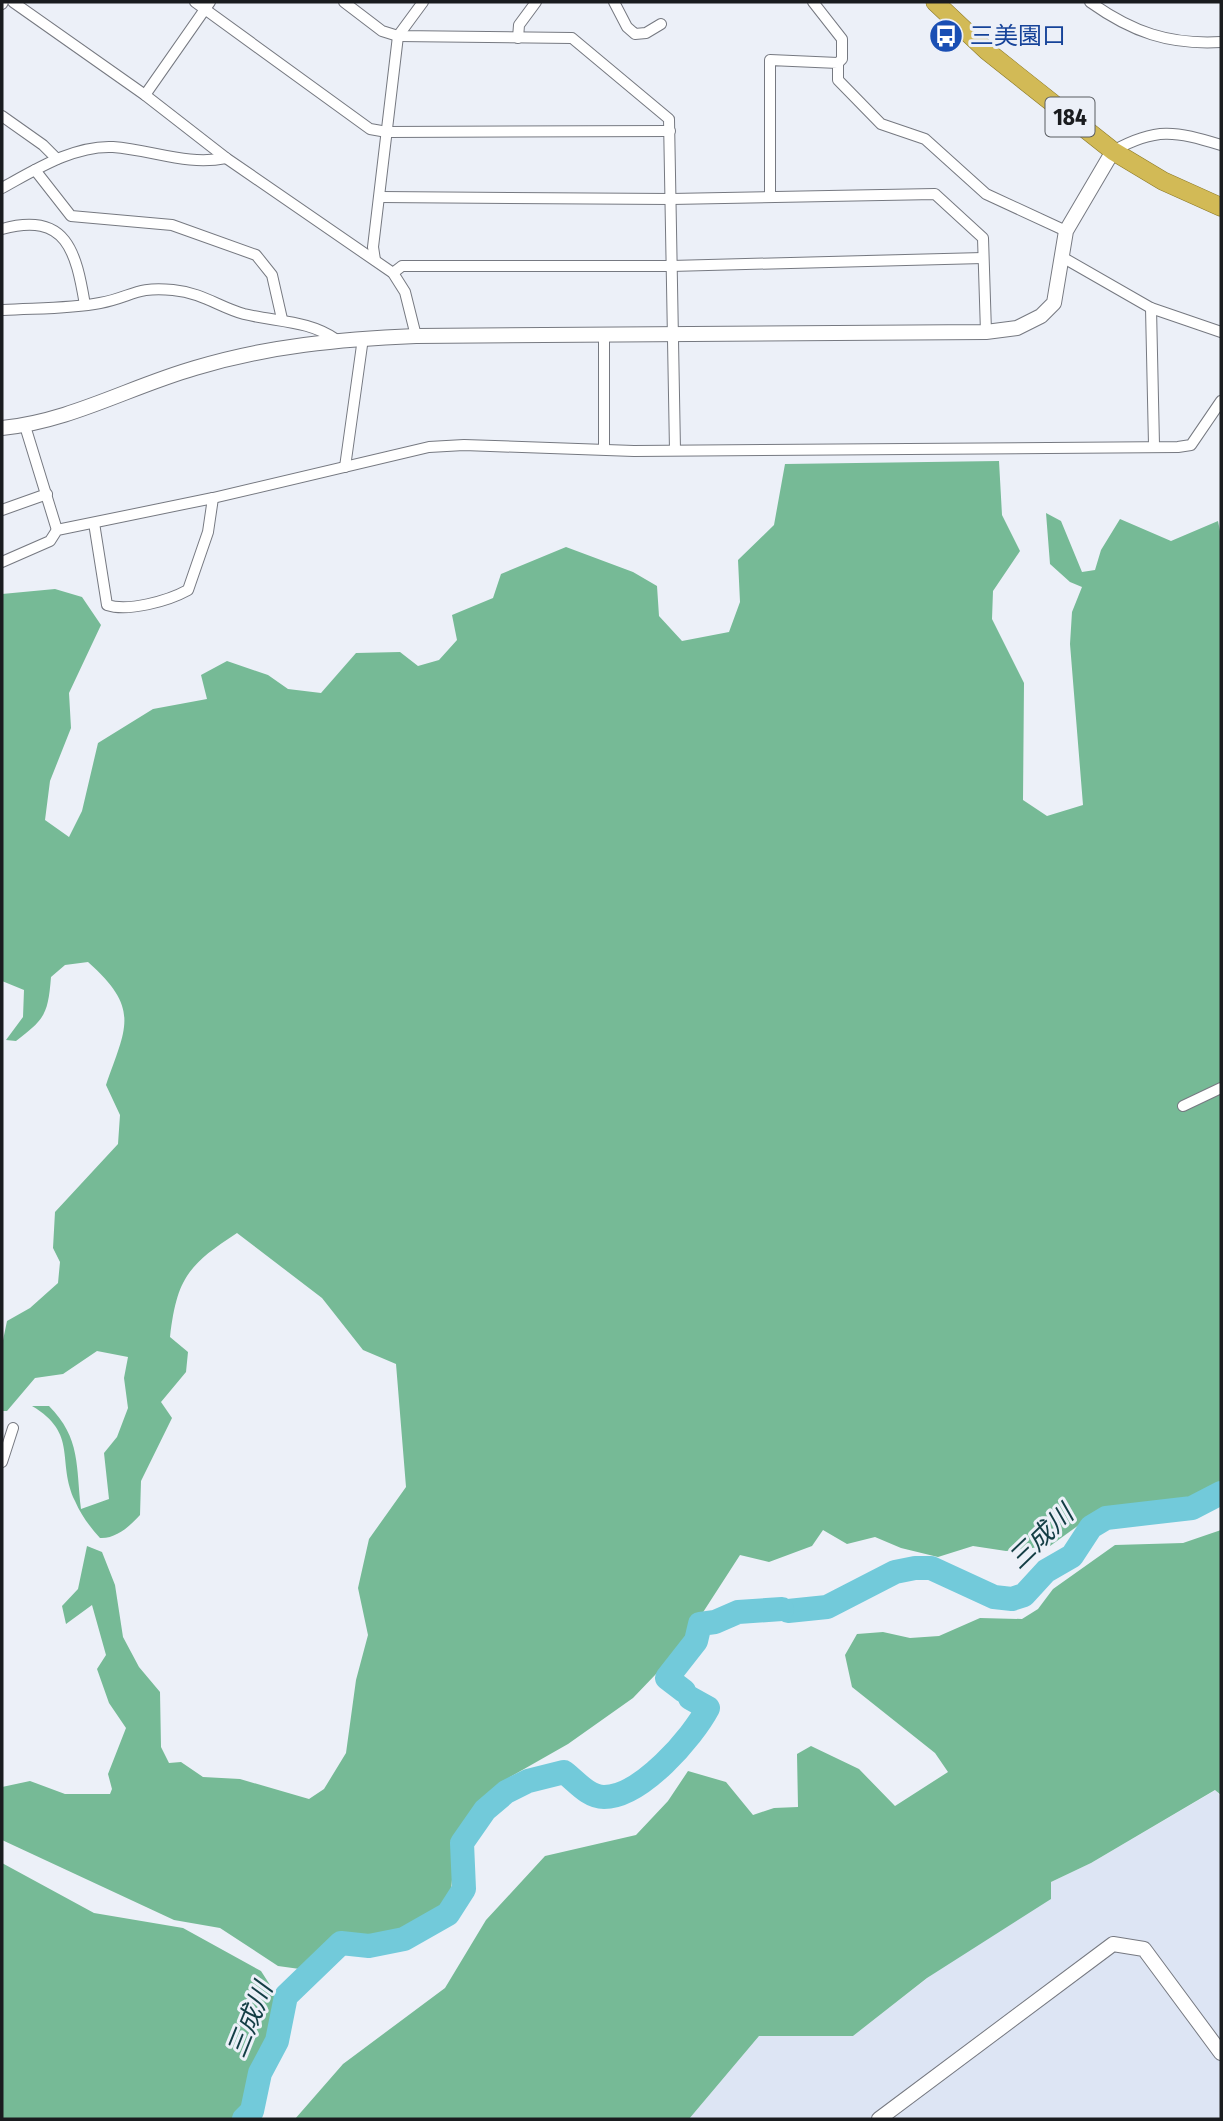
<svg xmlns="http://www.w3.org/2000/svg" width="1223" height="2121" viewBox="0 0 1223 2121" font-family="'Fira Sans Condensed','Noto Sans JP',sans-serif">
<rect width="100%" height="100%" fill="#ecf0f8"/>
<path fill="#dde5f4" d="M 1216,1790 L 1221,1798 L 1221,2119 L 689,2119 L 759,2036 L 853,2036 L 1051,1882 L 1091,1863 Z"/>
<g fill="#76ba96">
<path d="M 999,461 L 1002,515 L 1020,551 L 993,591 L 992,619 L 1024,683 L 1023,800 L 1047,816 L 1083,805 L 1070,644 L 1072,612 L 1082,587 L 1070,582 L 1050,564 L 1046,513 L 1061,521 L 1082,572 L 1095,570 L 1101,550 L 1120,519 L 1171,541 L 1218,521 L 1221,536 L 1221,1504 L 1162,1521 L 1106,1517 L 1083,1522 L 1050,1546 L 1006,1551 L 973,1546 L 938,1557 L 901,1548 L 875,1537 L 847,1544 L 823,1530 L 812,1546 L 769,1562 L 740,1555 L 678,1651 L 633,1698 L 568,1744 L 510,1777 L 454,1860 L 450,1900 L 402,1934 L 340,1943 L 307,1970 L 278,1966 L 220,1928 L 174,1920 L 2,1840 L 2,1787 L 30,1781 L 65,1794 L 110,1794 L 112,1789 L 108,1774 L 126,1728 L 109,1703 L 97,1669 L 106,1655 L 92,1605 L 66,1624 L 62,1606 L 78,1589 L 87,1546 L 102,1552 L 115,1585 L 123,1637 L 139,1667 L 160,1692 L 161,1747 L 169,1763 L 181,1762 L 203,1777 L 240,1779 L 309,1799 L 324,1789 L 346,1753 L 356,1680 L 368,1635 L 358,1588 L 369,1539 L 406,1487 L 396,1364 L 363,1350 L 322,1298 L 237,1233 C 188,1265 177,1278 170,1337 L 188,1352 L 186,1372 L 161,1402 L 172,1418 L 141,1481 L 140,1515 C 130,1526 116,1539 100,1538 C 90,1527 81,1515 75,1501 C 56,1461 79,1434 32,1406 L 49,1406 C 81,1438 76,1467 81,1509 L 109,1499 L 104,1453 L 117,1437 L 128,1408 L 124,1378 L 128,1357 L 97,1351 L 63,1374 L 35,1378 L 7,1411 L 2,1411 L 2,1345 L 7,1321 L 30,1308 L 58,1283 L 60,1262 L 53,1248 L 55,1212 L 118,1144 L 120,1115 L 106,1085 C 126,1027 141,1009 88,962 L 65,965 L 51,977 C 48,1014 45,1019 16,1041 L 6,1040 L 23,1017 L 24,990 L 2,981 L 2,594 L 55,589 L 82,597 L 101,625 L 69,693 L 71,728 L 50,781 L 45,820 L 69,837 L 82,811 L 98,743 L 153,709 L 207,699 L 201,675 L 227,661 L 268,675 L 288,689 L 321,693 L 356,653 L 400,652 L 418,666 L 439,660 L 457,640 L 452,615 L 493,598 L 501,574 L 566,547 L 633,572 L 657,586 L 659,616 L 682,641 L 729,632 L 740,602 L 738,560 L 774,525 L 785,464 Z"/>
<path d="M 1221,1530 L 1221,1795 L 1215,1790 L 1091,1863 L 1051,1882 L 1051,1899 L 927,1978 L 853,2036 L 759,2036 L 689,2119 L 295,2119 L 343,2064 L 445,1988 L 486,1920 L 545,1856 L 636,1835 L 668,1801 L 688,1771 L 726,1782 L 753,1815 L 774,1808 L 798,1807 L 797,1754 L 811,1746 L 859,1769 L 895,1806 L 948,1772 L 935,1753 L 852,1687 L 845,1655 L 857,1634 L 883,1632 L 910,1638 L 939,1636 L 980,1618 L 1022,1619 L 1038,1609 L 1053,1589 L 1115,1545 L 1183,1543 Z"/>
<path d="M 2,1863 L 94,1913 L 183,1928 L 261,1971 L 279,1999 L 281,2031 L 252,2119 L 2,2119 Z"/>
</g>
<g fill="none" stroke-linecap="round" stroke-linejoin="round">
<g stroke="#72cada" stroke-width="24">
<path d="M 788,1611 L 827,1607 L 895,1572 L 915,1568 L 931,1568 L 994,1597 L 1012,1599 L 1024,1595 L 1046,1571 L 1072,1556 L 1091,1527 L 1106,1518 L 1192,1508 L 1221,1493"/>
<path d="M 684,1691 L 667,1678 L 696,1641 L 700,1624 L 715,1622 L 738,1612 L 782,1609"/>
<path d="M 244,2119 L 252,2111 L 260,2073 L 277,2041 L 286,1996 L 341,1943 L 369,1946 L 404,1939 L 448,1914 L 464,1889 L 462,1843 L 485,1810 L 506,1792 L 528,1781 L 564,1772 C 576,1781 588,1797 604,1797 C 641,1797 692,1738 708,1708 L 690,1698"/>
</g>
<g stroke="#767981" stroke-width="12">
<g id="minor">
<path d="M 13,2 L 145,95 L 226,158 L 393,273 L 405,292 L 416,336"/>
<path d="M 195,2 L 370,129 L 387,132 L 670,131"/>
<path d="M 344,2 L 382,31 L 398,36 L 572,38 L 669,119 L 675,450"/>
<path d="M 614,2 L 627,27 L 635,34 L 646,33 L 661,24"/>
<path d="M 813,2 L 842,39 L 842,59 L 838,63"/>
<path d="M 1090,2 C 1132,32 1169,45 1221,42"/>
<path d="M 2,4 L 3,2"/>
<path d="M 518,38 L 519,25 L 536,2"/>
<path d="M 145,95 L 210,2"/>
<path d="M 2,116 L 43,145 L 57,159"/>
<path d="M 1113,151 C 1156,127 1175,131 1221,145"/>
<path d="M 35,170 L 71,216 L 172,225 L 256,255 L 272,275 L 282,319"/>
<path d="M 2,188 C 35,170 74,145 113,147 C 153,150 187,166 226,158"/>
<path d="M 380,197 L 671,199 L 935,194 L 983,238 L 986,332"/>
<path d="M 770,197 L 770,60 L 838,63 L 838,80 L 881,124 L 925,139 L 986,194 L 1066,231"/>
<path d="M 2,229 C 67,211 76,252 85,305"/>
<path d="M 1062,257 L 1151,308 L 1221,332"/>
<path d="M 375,260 L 373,247 L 398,36 L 423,2"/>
<path d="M 393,273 L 402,266 L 671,266 L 983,258"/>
<path d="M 1151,308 L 1154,445"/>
<path d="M 3,310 C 35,308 69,309 100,303 C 132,297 136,286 173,290 C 203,293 219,307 244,314 C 276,322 309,320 337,340"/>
<path d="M 604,335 L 604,448"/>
<path d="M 25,426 L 57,530"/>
<path d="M 345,467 L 363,338"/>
<path d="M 2,510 L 47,494"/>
<path d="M 94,523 L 107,605 C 128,612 168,601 188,590 L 208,532 L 213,498"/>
<path d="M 2,562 L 50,541 L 57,530 L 213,498 L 429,447 L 464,445 L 634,451 L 1178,447 L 1191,445 L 1221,401"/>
<path d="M 1183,1106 L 1221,1088"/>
<path d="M 2,1462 L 13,1428"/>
</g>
</g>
<g stroke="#767981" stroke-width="16">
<g id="tertiary">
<path d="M 2,428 C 71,421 129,387 195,368 C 268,346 340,339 416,336 L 986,332 L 1017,328 L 1041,316 L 1054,303 L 1066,231 L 1113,151"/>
<path d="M 879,2119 L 1113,1944 L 1144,1949 L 1221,2053"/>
</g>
</g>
<g stroke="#8a7827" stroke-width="19">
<path id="trunk" d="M 935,2 L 987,51 L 1113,151 L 1163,181 L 1221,207"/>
</g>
<use href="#minor" stroke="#fff" stroke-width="10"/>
<use href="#tertiary" stroke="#fff" stroke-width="14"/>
<use href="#trunk" stroke="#d2ba56" stroke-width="18"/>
</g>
<defs>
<g id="bus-disc" transform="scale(1.75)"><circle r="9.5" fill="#1a4fb4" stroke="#ecf0f8"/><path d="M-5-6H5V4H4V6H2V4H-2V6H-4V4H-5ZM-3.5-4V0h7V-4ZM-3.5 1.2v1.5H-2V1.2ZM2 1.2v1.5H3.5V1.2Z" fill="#fff"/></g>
</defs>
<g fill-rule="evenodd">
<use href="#bus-disc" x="946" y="36"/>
</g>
<g text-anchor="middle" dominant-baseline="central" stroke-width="6" stroke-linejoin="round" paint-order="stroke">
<rect fill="#ecf0f8" stroke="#595c60" stroke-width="2" x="1045.5" y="97.5" width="49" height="39" rx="5"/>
<g font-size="23" font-weight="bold" fill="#1a1c1f">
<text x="1070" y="117">184</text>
</g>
<g font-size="24" fill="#164399" stroke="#ecf0f8" text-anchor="start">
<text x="970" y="36">三美園口</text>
</g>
<g font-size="26" font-style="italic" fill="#133d44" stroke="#ecf0f8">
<text transform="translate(1041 1537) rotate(-44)">三成川</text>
<text transform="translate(250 2020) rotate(-68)">三成川</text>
</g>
</g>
<rect width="1223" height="2121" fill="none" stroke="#1a1c1f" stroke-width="7"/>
</svg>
